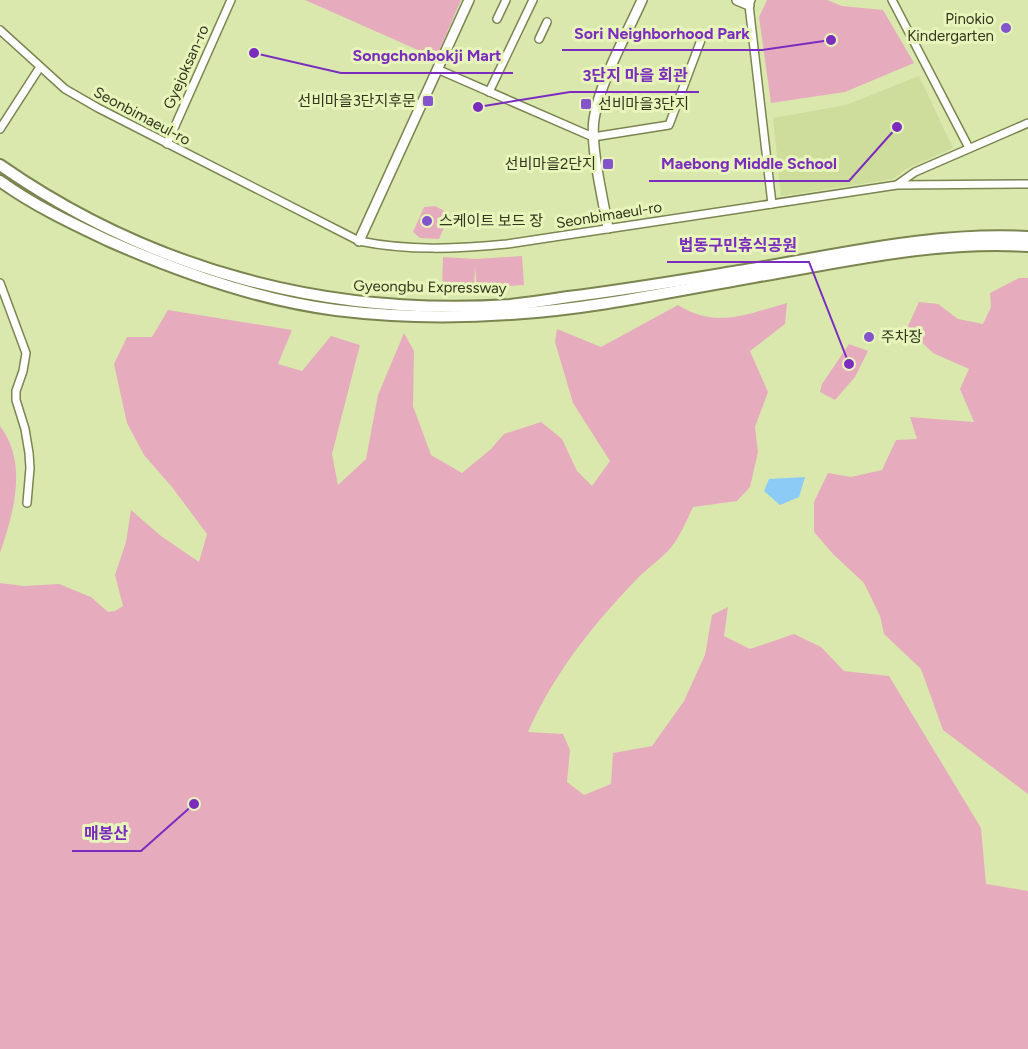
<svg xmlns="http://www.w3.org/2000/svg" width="1028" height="1049" viewBox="0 0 1028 1049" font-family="Figtree,'Noto Sans KR',sans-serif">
<rect width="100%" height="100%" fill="#dae8ae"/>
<path fill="#cedd9b" d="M 919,76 L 953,148 L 906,169 L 893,179 L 781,196 L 773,118 L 846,105 Z"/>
<g fill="#e6acbe">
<path d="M 305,0 L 461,0 L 436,58 Z"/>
<path d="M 767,0 L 827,0 L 842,6 L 883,10 L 914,63 L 845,92 L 771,103 L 759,17 Z"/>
<path d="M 435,206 L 450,214 L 439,239 L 420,238 L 413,232 L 424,207 Z"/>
<path d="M 522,256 L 524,285 L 477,288 L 475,267 L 474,287 L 442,286 L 443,257 L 475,259 Z"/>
<path d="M 1019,278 L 1028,278 L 1028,794 L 943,730 L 921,669 L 884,634 L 880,616 L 864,583 L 833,554 L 814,532 L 814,502 L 828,473 L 851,477 L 882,470 L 896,440 L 917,439 L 910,417 L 974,422 L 960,389 L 969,369 L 933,353 L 907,328 L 919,302 L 938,304 L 958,319 L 983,324 L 991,307 L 990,293 Z"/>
<path d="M 787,303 L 785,324 L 750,351 L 768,392 L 755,427 L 758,452 L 750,487 L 737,501 L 693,507 C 686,522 679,539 668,551 C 657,562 644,571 634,582 C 590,628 554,674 528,732 L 563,734 L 570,750 L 567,782 L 584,795 L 611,784 L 613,753 L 652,746 L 684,701 L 705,655 L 712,615 L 728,607 L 724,636 L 750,649 L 794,634 L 821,647 L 844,671 L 889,676 L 981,828 L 986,884 L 1028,891 L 1028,1049 L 0,1049 L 0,583 L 24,586 L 59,584 L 91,597 L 108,612 L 115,611 L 123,606 L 115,575 L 126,542 L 131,510 L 161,536 L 199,562 L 207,534 L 172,487 L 144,455 L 127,423 L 114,364 L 127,337 L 152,337 L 168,310 L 292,330 L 278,364 L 302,371 L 331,336 L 360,345 L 332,454 L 338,485 L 366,459 L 378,395 L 404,333 L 414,351 L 413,406 L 431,455 L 462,473 L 491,449 L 504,434 L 541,422 L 562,439 L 577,471 L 592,486 L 610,461 L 573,403 L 555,342 L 557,329 L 601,347 L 678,305 C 716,329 747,314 787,303 Z"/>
<path d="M 849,344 L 868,351 L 855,377 L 835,400 L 820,392 L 822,384 Z"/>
<path d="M 0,426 C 28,463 14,512 0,553 Z"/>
</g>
<path fill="#8ccbf5" d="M 805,477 L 799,497 L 780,505 L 764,491 L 769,479 Z"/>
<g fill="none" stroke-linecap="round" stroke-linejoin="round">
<g stroke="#7a8550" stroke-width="10">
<g id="minor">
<path d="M 751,0 L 749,5 L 772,204"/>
<path d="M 892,0 L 969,148"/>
<path d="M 497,19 L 506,0"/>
<path d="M 0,30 L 65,89 L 98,108 L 359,241 C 408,251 458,249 507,244 L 897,185 L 1028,184"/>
<path d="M 539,39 L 547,22"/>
<path d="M 437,69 L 593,137 L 669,125 L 701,40"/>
<path d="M 489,92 L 533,0"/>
<path d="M 0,129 L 40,67"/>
<path d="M 167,144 L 231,0"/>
<path d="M 898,184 L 915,172 L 1028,123"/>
<path d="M 0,283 L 26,353 L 23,371 L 16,391 L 16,400 L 25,429 L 29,453 L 30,468 L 27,503"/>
</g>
</g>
<g stroke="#7a8550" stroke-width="12">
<g id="major">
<path d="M 737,0 L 749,5"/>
<path d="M 608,228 C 603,199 590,146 594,119 C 600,81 626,36 642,0"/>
<path d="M 359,241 L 469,0"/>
</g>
</g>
<g stroke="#7a8550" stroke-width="14">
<g id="highway">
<path d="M 0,165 C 151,270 326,317 510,305 C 529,303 549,300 568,297 C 632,289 695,278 758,268 C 847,253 937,232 1028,237"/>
<path d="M 0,181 C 33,205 71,223 107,240 C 179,272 257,300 336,310 C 393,317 453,318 511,314 C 592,309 674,291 754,277 C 844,262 936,240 1028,246"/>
</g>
</g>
<use href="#minor" stroke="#fff" stroke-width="7"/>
<use href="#major" stroke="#fff" stroke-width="9"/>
<use href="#highway" stroke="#fff" stroke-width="10"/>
</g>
<g fill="#8454cd" stroke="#e7f5bb" stroke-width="2">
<circle cx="1006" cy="28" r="6"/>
<rect x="422" y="95" width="12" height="12" rx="3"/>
<rect x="580" y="98" width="12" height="12" rx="3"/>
<rect x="602" y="158" width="12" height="12" rx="3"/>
<circle cx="427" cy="221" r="6"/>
<circle cx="869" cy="337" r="6"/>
</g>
<g text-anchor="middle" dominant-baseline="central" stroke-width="6" stroke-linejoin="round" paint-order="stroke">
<g font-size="15" fill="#31361f" stroke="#e7f5bb" text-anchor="end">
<text x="994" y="19">Pinokio<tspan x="994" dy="17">Kindergarten</tspan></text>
<text x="416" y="101">선비마을3단지후문</text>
<text x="598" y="104" text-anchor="start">선비마을3단지</text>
<text x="596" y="164">선비마을2단지</text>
<text x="439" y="221" text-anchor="start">스케이트 보드 장</text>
<text x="881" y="337" text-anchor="start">주차장</text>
</g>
<g font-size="15" fill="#31361f" stroke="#e7f5bb">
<text transform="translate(186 67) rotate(-66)">Gyejoksan-ro</text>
<text transform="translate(142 116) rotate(28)">Seonbimaeul-ro</text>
<text transform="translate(609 215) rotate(-9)">Seonbimaeul-ro</text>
<text transform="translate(430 287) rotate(1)">Gyeongbu Expressway</text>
</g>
</g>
<path fill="none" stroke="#7b2cbf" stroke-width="2" d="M831 40L762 50H562M254 53L341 73H513M478 107L570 92H699M897 127L849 181H649M849 364L809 262H667M194 804L141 851H72"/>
<g fill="#7b2cbf" stroke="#e7f5bb" stroke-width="2">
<circle cx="831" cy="40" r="6"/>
<circle cx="254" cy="53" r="6"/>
<circle cx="478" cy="107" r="6"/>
<circle cx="897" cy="127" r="6"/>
<circle cx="849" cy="364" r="6"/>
<circle cx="194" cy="804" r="6"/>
</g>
<g font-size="16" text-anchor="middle" font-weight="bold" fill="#7b2cbf" stroke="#e7f5bb" stroke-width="6" stroke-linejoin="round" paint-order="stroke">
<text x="662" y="39">Sori Neighborhood Park</text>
<text x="427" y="61">Songchonbokji Mart</text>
<text x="635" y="81">3단지 마을 회관</text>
<text x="749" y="169">Maebong Middle School</text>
<text x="738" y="251">법동구민휴식공원</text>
<text x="106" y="839">매봉산</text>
</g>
</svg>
